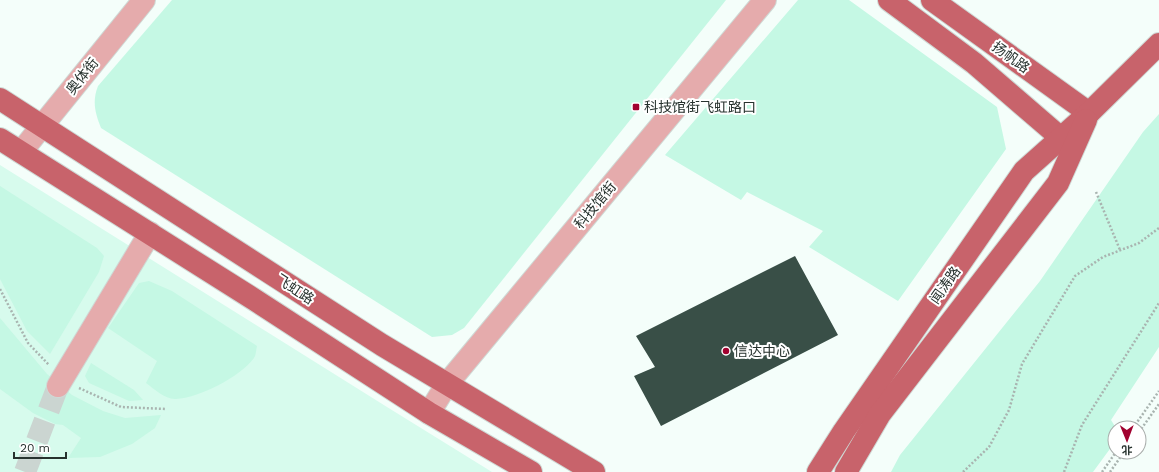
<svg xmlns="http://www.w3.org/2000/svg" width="1159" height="472" viewBox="0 0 1159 472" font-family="'Work Sans','Noto Sans SC',sans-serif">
<rect width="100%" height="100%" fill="#f4fefa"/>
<path fill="#d7fbed" d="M 0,165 L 387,407 L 492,472 L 0,472 Z"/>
<g fill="#c5f8e4">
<path d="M 172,0 L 726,0 L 464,328 L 452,335 L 432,337 L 101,128 C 95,113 92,101 98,86 Z"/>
<path d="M 798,0 L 849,0 L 997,107 L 1006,149 L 898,301 L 809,247 L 823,231 L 747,192 L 741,200 L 665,155 Z"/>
<path d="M 1159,114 L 1159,347 L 1111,420 L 1116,428 L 1115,442 L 1093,472 L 891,472 L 900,455 L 1040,281 L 1143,132 Z"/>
<path d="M 0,186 L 97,248 L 104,256 L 99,272 L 50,354 L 27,331 L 0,279 Z"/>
<path d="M 149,281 L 172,291 L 257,346 C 256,350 256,355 254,358 C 240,377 199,398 176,399 C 166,400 154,389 146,383 L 157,361 L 108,328 L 139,283 Z"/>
<path d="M 0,318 L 47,374 L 72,395 L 103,411 L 125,418 L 161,415 L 155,428 L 132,444 L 100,457 L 68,458 L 81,438 L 63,425 L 55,424 L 33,413 L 0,389 Z"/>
<path d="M 91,363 L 134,390 L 143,400 L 129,401 L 89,383 L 85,376 Z"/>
</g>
<path fill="#394f47" d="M 795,256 L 838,335 L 661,426 L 634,376 L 655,367 L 636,336 Z"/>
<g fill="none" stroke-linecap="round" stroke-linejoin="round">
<path stroke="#cbd5d1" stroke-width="22" stroke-dasharray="22 11" stroke-linecap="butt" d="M 25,472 L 58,386"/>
<g stroke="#cfd9d5" stroke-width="24">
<g id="minor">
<path d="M 21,152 L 144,0"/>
<path d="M 58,386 L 150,233"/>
<path d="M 429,413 L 447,384 L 765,0"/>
</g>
</g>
<g stroke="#cfd9d5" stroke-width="24">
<g id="major">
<path d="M 889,0 L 974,63 L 1061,138"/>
<path d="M 932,0 L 1089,113"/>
<path d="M 0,99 L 382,345 L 594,472"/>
<path d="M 0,139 L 255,300 L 429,413 L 531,472"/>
<path d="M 818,472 L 844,431 L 1024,171 L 1089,113 L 1159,44"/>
<path d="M 846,472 L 880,414 L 1058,183 L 1086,120"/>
</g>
</g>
<g stroke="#a9b4b0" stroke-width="2.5" stroke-dasharray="2 2" stroke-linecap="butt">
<path d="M 1096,192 L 1120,250"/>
<path d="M 0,289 L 28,343 L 49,365"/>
<path d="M 79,388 L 121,407 L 166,409"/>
<path d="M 1133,428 L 1159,391"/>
<path d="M 1139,432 L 1159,404"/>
<path d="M 963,472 L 989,447 L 1009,410 L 1022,364 L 1075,276 L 1103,257 L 1139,243 L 1159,228"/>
<path d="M 1064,472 L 1082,425 L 1159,303"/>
<path d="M 1102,472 L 1116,452"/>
<path d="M 1110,472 L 1124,452"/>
</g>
<use href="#minor" stroke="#e5abac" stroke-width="22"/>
<use href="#major" stroke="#c8636b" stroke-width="22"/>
</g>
<g fill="#a1012f" stroke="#fff" stroke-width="1.5">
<rect x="632" y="103" width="8" height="8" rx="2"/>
<circle cx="726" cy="351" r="4"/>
</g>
<g text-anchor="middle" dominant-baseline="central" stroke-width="4" stroke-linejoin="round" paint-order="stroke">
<g font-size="14" fill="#27322e" stroke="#fff">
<text transform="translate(1011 57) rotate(36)">扬帆路</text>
<text transform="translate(82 76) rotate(-51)">奥体街</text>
<text transform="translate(595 205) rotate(-50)">科技馆街</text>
<text transform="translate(945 285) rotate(-55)">闻涛路</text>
<text transform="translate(295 289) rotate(33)">飞虹路</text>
</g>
<g font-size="14" fill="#27322e" stroke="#fff" text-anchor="start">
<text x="644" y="107">科技馆街飞虹路口</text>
<text x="734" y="351">信达中心</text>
</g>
</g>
<g transform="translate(1127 440) rotate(179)"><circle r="19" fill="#ffffff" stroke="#a9adab"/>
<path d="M0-3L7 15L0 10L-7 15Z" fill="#a1012f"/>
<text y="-6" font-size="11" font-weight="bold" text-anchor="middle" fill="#27322e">北</text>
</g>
<path d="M14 452v6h52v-6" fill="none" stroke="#27322e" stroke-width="2"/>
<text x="20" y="452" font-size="12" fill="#27322e" stroke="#ffffff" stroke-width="3" paint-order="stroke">20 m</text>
</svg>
